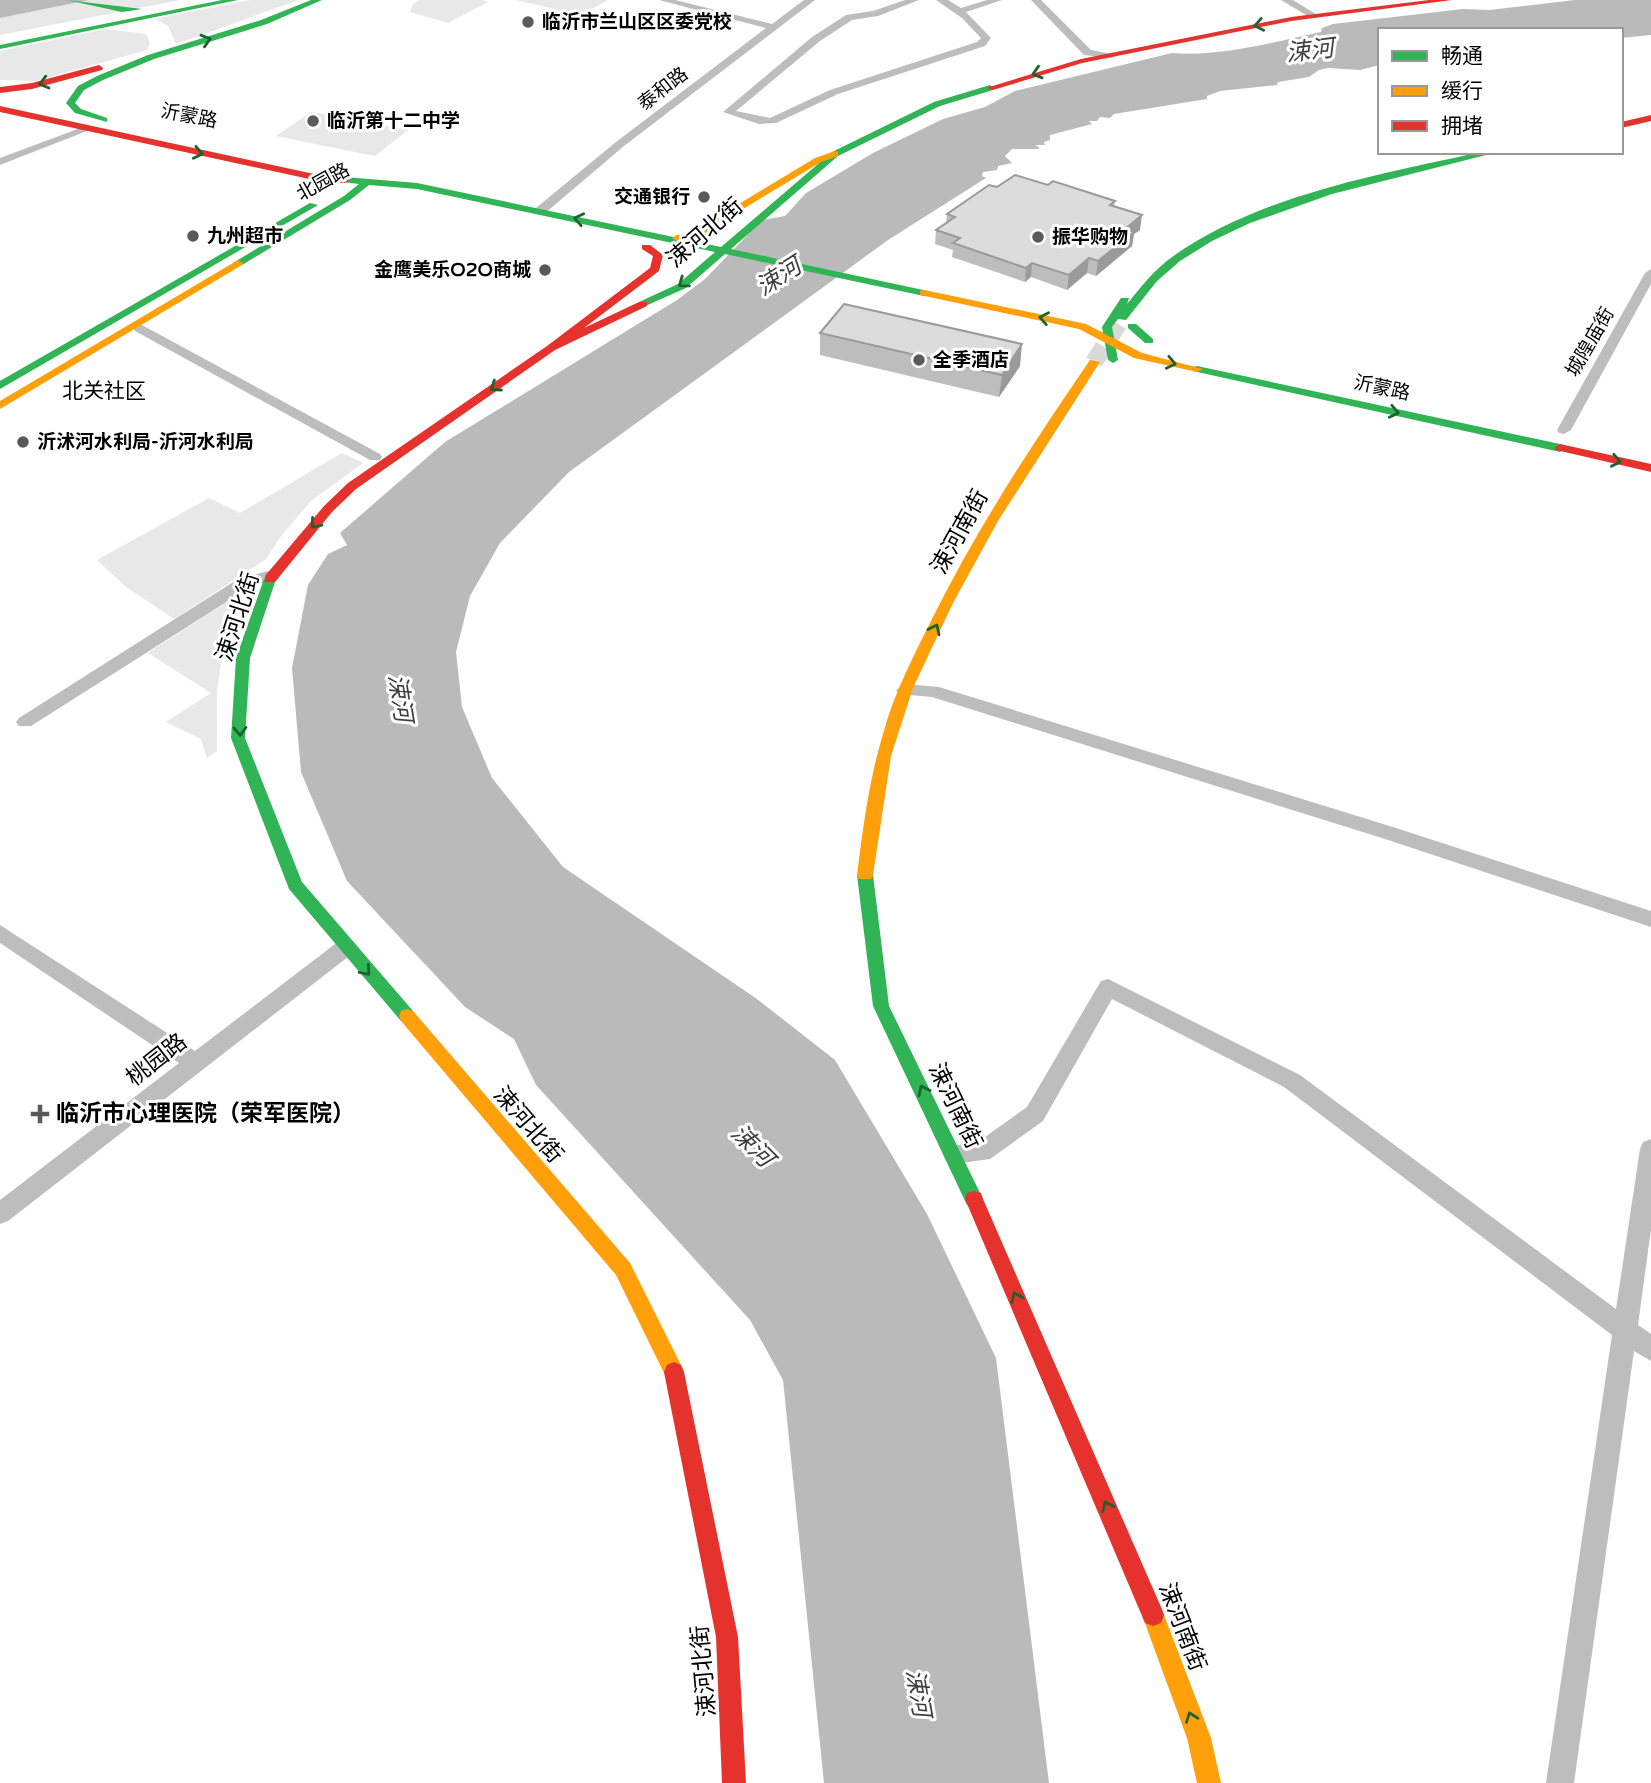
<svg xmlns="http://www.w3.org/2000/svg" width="1651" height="1783" viewBox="0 0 1651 1783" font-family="'Varela Round','Noto Sans SC',sans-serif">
<rect width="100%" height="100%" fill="#fff"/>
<g fill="#e8e8e8">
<path d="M 89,0 L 181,0 L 0,35 L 0,18 Z"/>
<path d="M 250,0 L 299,0 L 176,44 L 168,26 L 155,19 Z"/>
<path d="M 420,0 L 481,0 L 488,2 L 448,23 L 410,12 L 413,4 Z"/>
<path d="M 516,0 L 608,0 L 581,15 Z"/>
<path d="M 106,29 L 146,34 L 150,43 L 147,50 L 36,81 L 0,80 L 0,51 Z"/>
<path d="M 311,112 L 312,112 L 408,130 L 375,156 L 276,136 Z"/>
<path d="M 342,453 L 363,463 L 311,501 L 281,536 L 266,559 L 174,619 L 125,586 L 97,560 L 209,498 L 240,513 Z"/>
<path d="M 243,595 L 223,646 L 217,693 L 217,751 L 207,758 L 201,739 L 166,722 L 211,693 L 148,653 L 235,597 Z"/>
</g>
<g fill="#bababa">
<path d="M 0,0 L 89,0 L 0,18 Z"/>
<path d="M 1575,0 L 1651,0 L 1651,35 L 1621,38 L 1621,30 L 1380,30 L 1380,65 L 1360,70 L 1328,68 L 1319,70 L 1309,77 L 1278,82 L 1277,85 L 1220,91 L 1207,96 L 1207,99 L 1114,114 L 1110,118 L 1100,117 L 1097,121 L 1089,121 L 1092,124 L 1050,135 L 1050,140 L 1044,142 L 1045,145 L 1035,145 L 1040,148 L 1038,149 L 1012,149 L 1005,156 L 1012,163 L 998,166 L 997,170 L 983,172 L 982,176 L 986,178 L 888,240 L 569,472 L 500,543 L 470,596 L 456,652 L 462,707 L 492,778 L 563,867 L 757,999 L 835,1060 L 927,1214 L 996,1358 L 1049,1783 L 824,1783 L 783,1380 L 750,1320 L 536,1085 L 514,1039 L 465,1007 L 347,881 L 301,772 L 292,668 L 308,585 L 328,554 L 347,545 L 340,533 L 445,442 L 677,300 L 705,279 L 762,220 L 785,216 L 806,193 L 873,153 L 943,119 L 985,107 L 1015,91 L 1172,53 C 1221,57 1273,42 1321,32 L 1322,28 L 1333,24 L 1463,9 L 1489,10 Z"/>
</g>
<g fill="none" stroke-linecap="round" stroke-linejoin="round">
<path stroke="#d9d9d9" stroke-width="18" stroke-dasharray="18 9" stroke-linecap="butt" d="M 1094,362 L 1122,318"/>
<g fill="#bdbdbd" fill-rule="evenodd">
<path d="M 659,0 L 675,0 L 772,24 L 804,0 L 815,0 L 624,146 L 544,214 L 536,214 L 536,208 L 616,142 L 766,28 Z"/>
<path d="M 905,0 L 919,0 L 878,16 L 852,20 L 820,41 L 736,111 L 770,118 L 830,90 L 977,42 L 981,38 L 962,18 L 936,0 L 948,0 L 961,8 L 987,0 L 1002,0 L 966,12 L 991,38 L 985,46 L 838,94 L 776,123 L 759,124 L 723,112 L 812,37 L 846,15 L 873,11 Z"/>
<path d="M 1031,0 L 1041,0 L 1091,50 L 1117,55 L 1112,58 L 1084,55 Z"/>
<path d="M 1281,0 L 1293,0 L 1319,16 L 1311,18 Z"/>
<path d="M 83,127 L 92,129 L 0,165 L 0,158 Z"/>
<path d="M 1651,269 L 1651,284 L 1571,430 L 1564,434 L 1559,433 L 1557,430 L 1645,273 Z"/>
<path d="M 140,324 L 380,454 L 382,457 L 380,460 L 370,460 L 135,331 L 133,328 Z"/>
<path d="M 272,570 L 278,571 L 280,575 L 278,579 L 250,587 L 31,726 L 19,726 L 16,722 L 19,718 L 238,579 Z"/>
<path d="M 905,684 L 939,687 L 1396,828 L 1651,911 L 1651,927 L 1382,838 L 932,697 L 899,694 L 896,690 Z"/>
<path d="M 0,925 L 195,1051 L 339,941 L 346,939 L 353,941 L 356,947 L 353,953 L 8,1221 L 0,1224 L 0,1200 L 179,1063 L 0,943 Z"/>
<path d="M 1108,979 L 1300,1075 L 1616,1309 L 1640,1149 L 1643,1142 L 1651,1139 L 1651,1229 L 1638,1325 L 1651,1334 L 1651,1361 L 1634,1351 L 1574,1783 L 1546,1783 L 1612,1335 L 1284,1087 L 1112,999 L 1043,1121 L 990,1159 L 954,1164 L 946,1161 L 943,1154 L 946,1147 L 978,1142 L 1027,1107 L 1101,981 Z"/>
</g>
<g fill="#30b455" fill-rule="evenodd">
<path d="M 67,0 L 142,9 L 122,12 Z"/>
<path d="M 222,0 L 238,0 L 0,49 L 0,45 Z"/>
<path d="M 311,0 L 322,0 L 267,24 L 154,59 L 103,80 L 84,90 L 75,103 L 81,109 L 107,118 L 107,122 L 75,113 L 66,103 L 78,86 L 97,76 L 148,55 L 261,20 Z"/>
<path d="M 990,85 L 994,88 L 993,90 L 940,106 L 838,156 L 731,249 L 928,291 L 928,295 L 924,296 L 725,254 L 686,288 L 643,307 L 638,304 L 639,302 L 678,284 L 715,252 L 417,189 L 369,185 L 350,200 L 242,265 L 233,263 L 344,196 L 359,184 L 342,182 L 340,180 L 345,177 L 417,183 L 721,247 L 832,152 L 934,102 Z"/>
<path d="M 1481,152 L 1498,152 L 1332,194 L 1250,223 L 1212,241 L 1180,261 L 1157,281 L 1126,320 L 1118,319 L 1112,327 L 1118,360 L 1113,363 L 1108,360 L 1102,327 L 1121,298 L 1129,298 L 1127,304 C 1141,287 1154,270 1172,257 C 1260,195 1377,175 1481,152 Z"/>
<path d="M 310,203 L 318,205 L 0,389 L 0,381 Z"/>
<path d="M 1128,324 L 1136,324 L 1153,339 L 1153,343 L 1145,343 L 1128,328 Z"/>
<path d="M 1197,366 L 1560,444 L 1566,448 L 1560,452 L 1193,371 L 1193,367 Z"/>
<path d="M 270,575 L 276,579 L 250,658 L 245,738 L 302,882 L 413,1011 L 415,1016 L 413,1021 L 407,1023 L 401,1021 L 289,889 L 231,738 L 236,658 L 264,579 Z"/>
<path d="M 865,869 L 871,871 L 873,875 L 889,1006 L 983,1199 L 981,1205 L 974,1207 L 967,1205 L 873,1006 L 857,875 L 859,871 Z"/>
</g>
<g fill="#ff9f0a" fill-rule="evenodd">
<path d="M 835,151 L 838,152 L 838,156 L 821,162 L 748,206 L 702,238 L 677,241 L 672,238 L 677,235 L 696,233 L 742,202 L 815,158 Z"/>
<path d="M 238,260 L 243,263 L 242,265 L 0,409 L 0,401 Z"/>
<path d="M 924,290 L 1086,324 L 1142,353 L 1203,369 L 1197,372 L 1134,358 L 1079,329 L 920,295 L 920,291 Z"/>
<path d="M 1090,360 L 1100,362 L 998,521 L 953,603 L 913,688 L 891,756 L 873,875 L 871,879 L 859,879 L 857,875 C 863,828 869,780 883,734 C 894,693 914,655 933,617 C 978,527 1033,443 1090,360 Z"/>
<path d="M 407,1009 L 413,1011 L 630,1263 L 681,1365 L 684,1372 L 681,1379 L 674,1382 L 667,1379 L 616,1275 L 401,1021 L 399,1016 L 401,1011 Z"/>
<path d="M 1153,1604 L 1161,1607 L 1164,1615 L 1211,1738 L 1221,1783 L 1197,1783 L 1187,1738 L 1142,1615 L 1145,1607 Z"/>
</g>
<g fill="#e5322d" fill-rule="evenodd">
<path d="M 1429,0 L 1452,0 L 1291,21 L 1082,63 L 993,90 L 986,88 L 1081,59 L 1291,17 Z"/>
<path d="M 99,65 L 103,68 L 102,70 L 32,89 L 0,93 L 0,87 L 32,83 Z"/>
<path d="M 0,106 L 328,177 L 345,177 L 350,180 L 345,183 L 328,183 L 0,112 Z"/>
<path d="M 1651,115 L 1651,121 L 1621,128 L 1621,122 Z"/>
<path d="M 642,245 L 650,245 L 663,255 L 659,271 L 584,328 L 639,302 L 647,302 L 647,306 L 555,350 L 356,489 L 332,512 L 275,582 L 265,582 L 265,576 L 324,506 L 348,483 L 547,346 L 650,268 L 653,256 L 642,249 Z"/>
<path d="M 1560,444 L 1651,464 L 1651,472 L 1556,450 L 1554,448 Z"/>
<path d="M 974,1191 L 981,1193 L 983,1199 L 1161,1607 L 1164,1615 L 1161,1623 L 1153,1626 L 1145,1623 L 965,1199 L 967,1193 Z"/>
<path d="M 674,1362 L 681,1365 L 684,1372 L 738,1637 L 746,1783 L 722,1783 L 716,1637 L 664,1372 L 667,1365 Z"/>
</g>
</g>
<g fill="#bdbdbd">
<path d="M 1048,185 L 1115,201 L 1114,207 L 1140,230 L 1134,234 L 1132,246 L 1096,276 L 1087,273 L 1067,290 L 1031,277 L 1025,282 L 952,257 L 953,250 L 935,244 L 936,230 L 946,223 L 947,214 L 997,187 Z"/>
<path d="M 820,333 L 1020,366 L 999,397 L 820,355 Z"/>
</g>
<g fill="#9a9a9a">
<path d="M 1142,215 L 1140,230 L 1134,234 L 1132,246 L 1096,276 L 1098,261 L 1125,229 Z"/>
<path d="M 1089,258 L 1087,273 L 1067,290 L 1069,275 Z"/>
<path d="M 1032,263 L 1031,277 L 1025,282 L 1026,268 Z"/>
<path d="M 1022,344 L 1020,366 L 999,397 L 1002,375 Z"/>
</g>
<g fill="#dcdcdc" stroke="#9a9a9a" stroke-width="2">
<path d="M 1015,175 L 1048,185 L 1053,181 L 1115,201 L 1110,205 L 1142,215 L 1125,229 L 1134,232 L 1098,261 L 1089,258 L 1069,275 L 1032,263 L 1026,268 L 953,243 L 960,238 L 936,230 L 955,217 L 947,214 L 989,185 L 997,187 Z"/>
<path d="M 844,304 L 1022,344 L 1002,375 L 820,333 Z"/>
</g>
<defs><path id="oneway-chevron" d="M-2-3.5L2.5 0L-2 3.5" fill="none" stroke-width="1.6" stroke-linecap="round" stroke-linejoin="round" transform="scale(1.75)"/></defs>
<g stroke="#1a632f">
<use href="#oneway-chevron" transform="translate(1259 25) rotate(169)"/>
<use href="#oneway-chevron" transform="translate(206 40) rotate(-17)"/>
<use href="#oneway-chevron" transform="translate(1037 73) rotate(163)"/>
<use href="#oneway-chevron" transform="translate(44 83) rotate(165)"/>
<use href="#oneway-chevron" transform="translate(198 153) rotate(12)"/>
<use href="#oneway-chevron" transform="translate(579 219) rotate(-168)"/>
<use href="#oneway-chevron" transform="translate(683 283) rotate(144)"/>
<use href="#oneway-chevron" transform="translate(1044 318) rotate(-169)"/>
<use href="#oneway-chevron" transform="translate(1171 363) rotate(12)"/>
<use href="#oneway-chevron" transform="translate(495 387) rotate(145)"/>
<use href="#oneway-chevron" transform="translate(1394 412) rotate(12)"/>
<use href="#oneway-chevron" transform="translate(1616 461) rotate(12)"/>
<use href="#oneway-chevron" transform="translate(315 524) rotate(130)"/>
<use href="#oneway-chevron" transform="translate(935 629) rotate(-65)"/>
<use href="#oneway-chevron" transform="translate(240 731) rotate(88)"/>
<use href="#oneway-chevron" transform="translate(366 971) rotate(49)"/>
<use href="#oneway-chevron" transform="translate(923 1090) rotate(-116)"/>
<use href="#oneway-chevron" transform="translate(1016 1297) rotate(-114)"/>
<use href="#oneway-chevron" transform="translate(1107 1506) rotate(-114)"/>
<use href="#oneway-chevron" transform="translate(1191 1717) rotate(-110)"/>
</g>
<g fill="#595959" stroke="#fff" stroke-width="2.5">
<circle cx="528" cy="22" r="7"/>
<circle cx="313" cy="121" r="7"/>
<circle cx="704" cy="197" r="7"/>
<circle cx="193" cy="236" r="7"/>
<circle cx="1038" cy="237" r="7"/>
<circle cx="545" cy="270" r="7"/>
<circle cx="919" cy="360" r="7"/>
<circle cx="23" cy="442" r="7"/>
<path d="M36.5 1103.5h7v7h7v7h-7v7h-7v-7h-7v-7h7z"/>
</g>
<g text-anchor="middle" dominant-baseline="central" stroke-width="6" stroke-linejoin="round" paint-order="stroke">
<g font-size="19" font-weight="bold" fill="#000" stroke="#fff" text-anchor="start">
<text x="542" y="22">临沂市兰山区区委党校</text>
<text x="327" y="121">临沂第十二中学</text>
<text x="690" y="197" text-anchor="end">交通银行</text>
<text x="207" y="236">九州超市</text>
<text x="1052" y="237">振华购物</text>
<text x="531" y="270" text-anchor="end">金鹰美乐O2O商城</text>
<text x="933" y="360">全季酒店</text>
<text x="37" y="442">沂沭河水利局-沂河水利局</text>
</g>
<g font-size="19" fill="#000" stroke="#fff">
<text transform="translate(663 89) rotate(-38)">泰和路</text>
<text transform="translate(189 116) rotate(11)">沂蒙路</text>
<text transform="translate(323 182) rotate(-29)">北园路</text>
<text transform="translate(1590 342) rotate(-60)">城隍庙街</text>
<text transform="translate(1382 388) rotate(12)">沂蒙路</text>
</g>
<g font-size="21" fill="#000" stroke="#fff">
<text x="104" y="391">北关社区</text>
</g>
<g font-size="23" fill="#000" stroke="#fff">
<text transform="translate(705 233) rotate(-41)">涑河北街</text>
<text transform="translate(960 532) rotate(-61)">涑河南街</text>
<text transform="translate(238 617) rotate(-72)">涑河北街</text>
<text transform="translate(157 1060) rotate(-38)">桃园路</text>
<text transform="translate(955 1106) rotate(64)">涑河南街</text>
<text transform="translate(528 1125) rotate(49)">涑河北街</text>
<text transform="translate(1182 1627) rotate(69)">涑河南街</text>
<text transform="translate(704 1671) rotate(-95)">涑河北街</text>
</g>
<g font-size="23" font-weight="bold" fill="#000" stroke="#fff" text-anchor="start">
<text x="56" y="1114">临沂市心理医院（荣军医院）</text>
</g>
<g font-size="24" font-style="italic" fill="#3e3e3e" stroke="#fff">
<text transform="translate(1310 51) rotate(-7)">涑河</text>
<text transform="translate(779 277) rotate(-33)">涑河</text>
<text transform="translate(400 698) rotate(81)">涑河</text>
<text transform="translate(752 1146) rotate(45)">涑河</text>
<text transform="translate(918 1693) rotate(80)">涑河</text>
</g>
</g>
<rect x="1378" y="28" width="245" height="126" fill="#ffffff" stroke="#999999" stroke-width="2"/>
<rect x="1392" y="51" width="35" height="10" fill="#30b455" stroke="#999999" stroke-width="2"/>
<text x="1441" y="63" font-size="21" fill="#000000">畅通</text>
<rect x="1392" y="86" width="35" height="10" fill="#ff9f0a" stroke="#999999" stroke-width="2"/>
<text x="1441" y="98" font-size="21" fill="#000000">缓行</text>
<rect x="1392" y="121" width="35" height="10" fill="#e5322d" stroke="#999999" stroke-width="2"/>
<text x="1441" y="133" font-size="21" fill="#000000">拥堵</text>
</svg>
